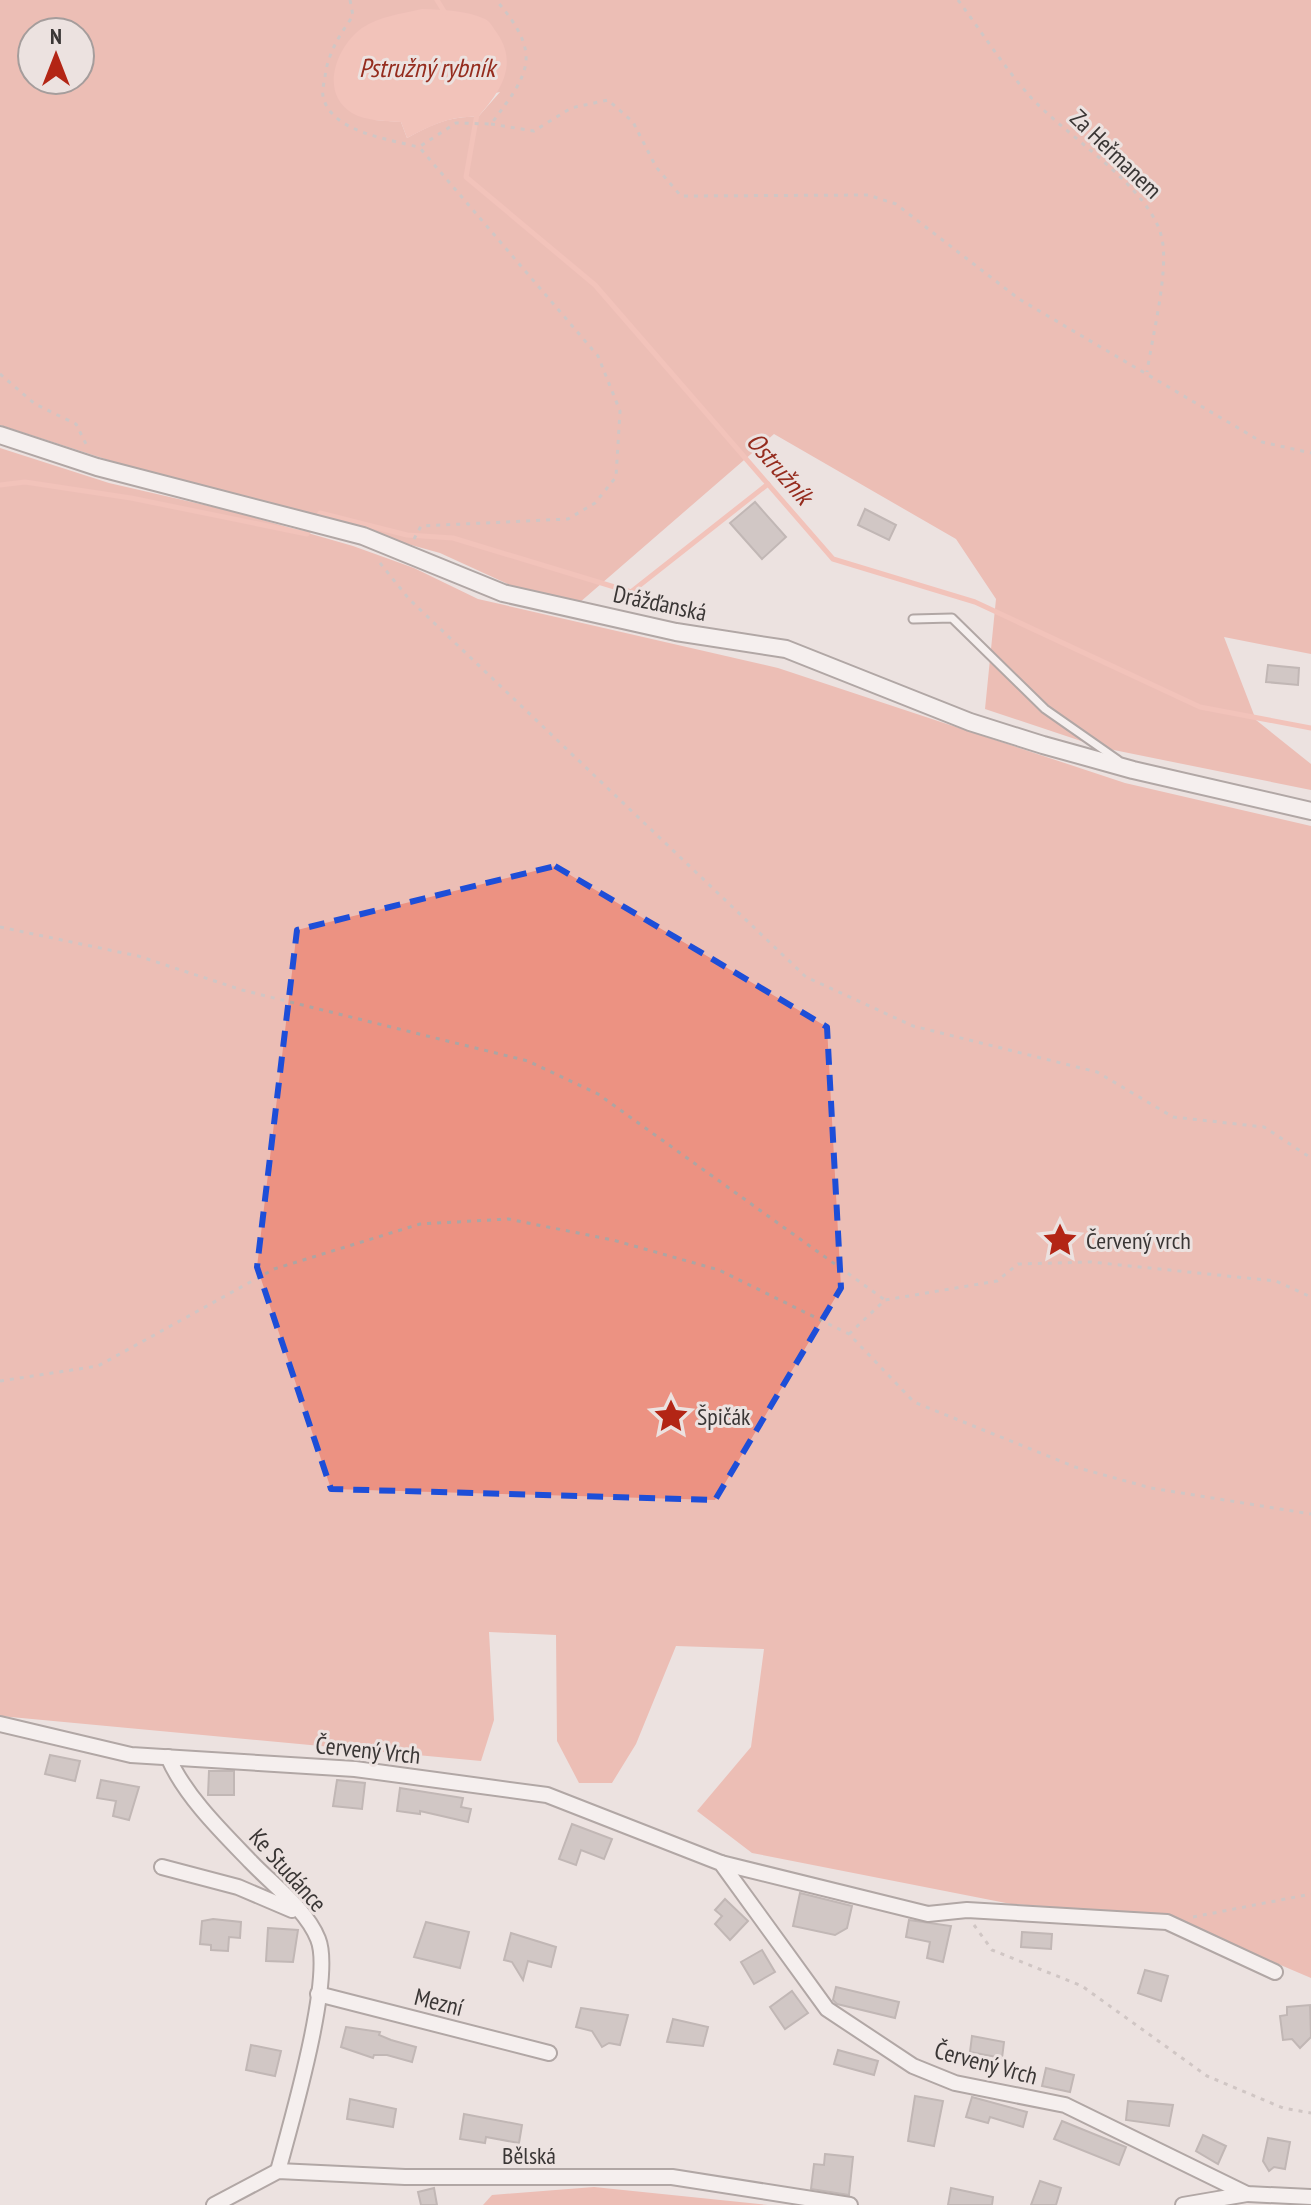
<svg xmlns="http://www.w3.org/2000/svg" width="1311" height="2205" viewBox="0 0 1311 2205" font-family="'PT Sans Narrow',sans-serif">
<rect width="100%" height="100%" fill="#ece2e0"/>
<g fill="#ec9282" fill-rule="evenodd">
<path d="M 0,0 L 1311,0 L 1311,654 L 1224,637 L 1256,720 L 1311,764 L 1311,790 L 1099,747 L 985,709 L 996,599 L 956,539 L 774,434 L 579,603 L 510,585 L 440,553 L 133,468 L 0,425 ZM 32,32 L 80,32 L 80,80 L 32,80 ZM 500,92 L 478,117 C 452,115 430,125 407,138 L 401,122 L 375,120 Z"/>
<path d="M 0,448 L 109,483 L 235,512 L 353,546 L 414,568 L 478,599 L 778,668 L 1125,783 L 1311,826 L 1311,1978 L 1163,1915 L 1011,1904 L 752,1853 L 697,1811 L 751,1747 L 764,1649 L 676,1646 L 636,1744 L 612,1783 L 579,1783 L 557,1741 L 556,1635 L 489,1632 L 494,1720 L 481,1761 L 0,1716 Z"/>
<path d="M 594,2187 L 768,2205 L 483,2205 L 492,2195 Z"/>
</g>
<path fill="#f89d8d" d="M 422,9 C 443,10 465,10 485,19 C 491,22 493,28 497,33 C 519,65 500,92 478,117 C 451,115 430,126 407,138 L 401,122 C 385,121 366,121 352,113 C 319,93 336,47 362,28 C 380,16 401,14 422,9 Z"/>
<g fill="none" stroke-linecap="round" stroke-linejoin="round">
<g stroke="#f89d8d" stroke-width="5">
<path d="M 437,0 L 445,13"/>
<path d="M 477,114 L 466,177 L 595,285 L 833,559 L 975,602 L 1200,707 L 1311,728"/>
<path d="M 0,485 L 25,482 L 131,498 L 307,534 L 320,513 L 407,535 L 453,538 L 631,592 L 768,484"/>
</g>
</g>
<g fill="#b0a7a5" stroke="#8c8381" stroke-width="2">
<path d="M 755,502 L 786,537 L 762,559 L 730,523 Z"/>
<path d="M 865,509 L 896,525 L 889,540 L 858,525 Z"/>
<path d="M 1268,665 L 1299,668 L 1298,685 L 1266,682 Z"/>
<path d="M 50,1755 L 80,1761 L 75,1781 L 45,1774 Z"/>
<path d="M 209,1771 L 234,1771 L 234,1795 L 208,1795 Z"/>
<path d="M 101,1780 L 139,1787 L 129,1820 L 113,1816 L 116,1801 L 97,1798 Z"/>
<path d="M 337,1780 L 365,1783 L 362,1809 L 333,1806 Z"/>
<path d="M 400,1788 L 463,1798 L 461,1807 L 471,1809 L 468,1822 L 420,1811 L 420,1814 L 397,1811 Z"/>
<path d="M 572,1824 L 612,1839 L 604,1859 L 581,1850 L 576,1865 L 559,1859 Z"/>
<path d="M 800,1893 L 852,1906 L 847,1928 L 835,1935 L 793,1926 Z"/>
<path d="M 725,1899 L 748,1921 L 730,1940 L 715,1924 L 722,1916 L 715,1910 Z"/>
<path d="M 213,1919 L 241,1922 L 240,1938 L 229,1937 L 228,1951 L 211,1950 L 211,1945 L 200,1944 L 202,1921 Z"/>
<path d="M 909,1920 L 951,1926 L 943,1962 L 927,1958 L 930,1942 L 906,1937 Z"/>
<path d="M 426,1922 L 469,1932 L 460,1968 L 414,1957 Z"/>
<path d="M 268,1928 L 298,1930 L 293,1962 L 266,1961 Z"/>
<path d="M 1022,1932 L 1052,1934 L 1051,1949 L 1021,1947 Z"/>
<path d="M 511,1933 L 556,1947 L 551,1967 L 528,1961 L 523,1980 L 512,1962 L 504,1960 Z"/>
<path d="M 762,1950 L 775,1972 L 754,1984 L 741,1962 Z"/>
<path d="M 1145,1970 L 1168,1976 L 1161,2001 L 1138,1993 Z"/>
<path d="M 836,1987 L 899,2002 L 895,2018 L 837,2004 L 833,2000 Z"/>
<path d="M 792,1991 L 808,2013 L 785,2029 L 770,2007 Z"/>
<path d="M 1310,2005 L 1311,2037 L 1300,2048 L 1292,2039 L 1283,2040 L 1280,2016 L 1287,2015 L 1287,2007 Z"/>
<path d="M 581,2008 L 628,2015 L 620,2045 L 609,2043 L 602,2047 L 592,2031 L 576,2027 Z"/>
<path d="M 673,2019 L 708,2027 L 703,2046 L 667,2042 Z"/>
<path d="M 346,2027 L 380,2032 L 379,2035 L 391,2040 L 416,2047 L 412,2062 L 387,2055 L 374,2055 L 373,2058 L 341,2047 Z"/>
<path d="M 972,2036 L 1004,2042 L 1002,2058 L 970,2052 Z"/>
<path d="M 251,2045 L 281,2051 L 275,2076 L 246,2070 Z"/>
<path d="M 838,2050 L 878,2061 L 874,2075 L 834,2064 Z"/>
<path d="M 1046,2068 L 1074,2075 L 1070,2092 L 1042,2086 Z"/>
<path d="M 915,2096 L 943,2101 L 934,2146 L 908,2141 Z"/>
<path d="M 972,2097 L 1027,2112 L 1023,2127 L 990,2117 L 988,2123 L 966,2117 Z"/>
<path d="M 350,2099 L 396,2109 L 393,2127 L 347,2119 Z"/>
<path d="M 1128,2101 L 1173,2105 L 1169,2126 L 1126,2120 Z"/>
<path d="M 464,2114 L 522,2125 L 519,2143 L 486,2137 L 485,2143 L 460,2139 Z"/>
<path d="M 1062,2121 L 1126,2147 L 1119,2165 L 1054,2139 Z"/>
<path d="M 1203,2135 L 1226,2146 L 1218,2164 L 1196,2151 Z"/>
<path d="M 1268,2138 L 1290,2142 L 1285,2169 L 1274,2167 L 1269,2171 L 1263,2161 Z"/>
<path d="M 825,2154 L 853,2157 L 849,2195 L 811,2189 L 814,2164 L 824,2165 Z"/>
<path d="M 1040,2181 L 1061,2188 L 1056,2205 L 1031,2205 Z"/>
<path d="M 434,2188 L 437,2205 L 421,2205 L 418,2192 Z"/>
<path d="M 951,2188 L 993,2197 L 992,2205 L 948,2205 Z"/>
</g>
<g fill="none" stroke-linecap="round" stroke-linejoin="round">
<g stroke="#69605e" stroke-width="11">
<path id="service" d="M 913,619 L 952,618 L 1045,709 L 1118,760"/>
</g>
<g stroke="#69605e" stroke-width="18">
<g id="minor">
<path d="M 0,1724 L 131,1755 L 355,1769 L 547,1795 L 721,1863 L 827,2009 L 913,2066 L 955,2083 L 1065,2105 L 1247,2194 L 1311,2197"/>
<path d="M 168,1757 C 185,1796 221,1831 251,1862 C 273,1885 306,1909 318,1939 C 334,1978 290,2126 278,2171"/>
<path d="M 721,1863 L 928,1914 L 967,1910 L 1167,1922 L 1275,1972"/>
<path d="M 162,1867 L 238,1887 L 292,1910"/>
<path d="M 318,1994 L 549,2053"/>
<path d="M 214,2205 L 278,2171 L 405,2177 L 672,2177 L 850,2205"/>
<path d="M 1183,2205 L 1247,2194"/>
</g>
</g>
<g stroke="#69605e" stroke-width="20">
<path id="tertiary" d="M 0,435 L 97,467 L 363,536 L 503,593 L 676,632 L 786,649 L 970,722 L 1043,745 L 1133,770 L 1311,811"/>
</g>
<g stroke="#ada5a3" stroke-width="3" stroke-dasharray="4 6" stroke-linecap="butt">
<path d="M 350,0 L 353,16 C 340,34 327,55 325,77 C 324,82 322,91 323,96 C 330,132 389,139 418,147"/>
<path d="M 958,0 C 981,31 1002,64 1027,93 C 1062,134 1152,187 1162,239 C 1169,271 1152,338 1147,372"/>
<path d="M 491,124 L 534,131 L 571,108 L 608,100 L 633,122 L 656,167 L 681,196 L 868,195 L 896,204 L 1019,299 L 1262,442 L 1311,453"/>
<path d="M 0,374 L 35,404 L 76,424 L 87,446"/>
<path d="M 414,539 L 421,526 L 568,519 L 595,503 L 616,477 L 620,411 L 598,356 L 419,147 L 456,123 L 491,124 C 530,72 543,55 496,0"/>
<path d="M 380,563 L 409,599 L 806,977 L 913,1026 L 1097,1072 L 1173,1117 L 1264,1127 L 1311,1158"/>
<path d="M 0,927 L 138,956 L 242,990 L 528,1061 L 598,1094 L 885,1300"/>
<path d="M 849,1334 L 885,1300 L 997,1281 L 1018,1264 L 1091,1262 L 1276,1281 L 1311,1297"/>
<path d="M 0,1381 L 98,1366 L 274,1269 L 420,1224 L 508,1219 L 613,1240 L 719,1270 L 849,1334 L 914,1402 L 1075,1467 L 1151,1488 L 1311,1514"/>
<path d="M 1193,1917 L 1311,1894"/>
<path d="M 974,1925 L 992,1950 L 1082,1986 L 1207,2076 L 1283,2108 L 1311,2113"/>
</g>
<use href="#service" stroke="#fff" stroke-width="7"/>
<use href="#minor" stroke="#fff" stroke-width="14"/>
<use href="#tertiary" stroke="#fff" stroke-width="16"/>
</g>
<path d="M0 0H1311V2205H0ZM 555,866 L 827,1027 L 841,1288 L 715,1500 L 331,1489 L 257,1267 L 297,930 Z" fill="#ece2e0" fill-opacity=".55" fill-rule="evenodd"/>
<path fill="none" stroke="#1d4ed8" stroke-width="6" stroke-dasharray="16 10" stroke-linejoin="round" d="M 555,866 L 827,1027 L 841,1288 L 715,1500 L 331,1489 L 257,1267 L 297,930 Z"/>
<defs>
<g id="sight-bare" transform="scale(2.76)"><path d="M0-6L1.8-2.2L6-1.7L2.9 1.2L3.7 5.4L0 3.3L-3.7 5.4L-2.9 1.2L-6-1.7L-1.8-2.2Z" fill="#b32515" stroke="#ece2e0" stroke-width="2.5" paint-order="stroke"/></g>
</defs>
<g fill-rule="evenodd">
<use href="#sight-bare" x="1060" y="1240"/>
<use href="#sight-bare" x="671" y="1416"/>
</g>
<g text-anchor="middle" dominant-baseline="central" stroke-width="6" stroke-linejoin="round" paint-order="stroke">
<g font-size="24" fill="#3a3635" stroke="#ece2e0">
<text transform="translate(1116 154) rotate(44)">Za Heřmanem</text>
<text transform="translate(660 603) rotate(12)">Drážďanská</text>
<text transform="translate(368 1750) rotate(6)">Červený Vrch</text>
<text transform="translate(288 1870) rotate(48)">Ke Studánce</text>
<text transform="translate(439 2002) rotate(14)">Mezní</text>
<text transform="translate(986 2063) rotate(15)">Červený Vrch</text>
<text x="529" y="2155">Bělská</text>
</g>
<g font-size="24" fill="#3a3635" stroke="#ece2e0" text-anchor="start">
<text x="1086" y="1240">Červený vrch</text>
<text x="697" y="1416">Špičák</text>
</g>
<g font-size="26" font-style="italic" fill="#952c1e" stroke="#ece2e0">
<text x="427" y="67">Pstružný rybník</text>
<text transform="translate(780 468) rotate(49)">Ostružník</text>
</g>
</g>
<g transform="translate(56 56)"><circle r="38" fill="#ece2e0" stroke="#a59d9c" stroke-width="2"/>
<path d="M0-6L14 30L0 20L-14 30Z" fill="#b32515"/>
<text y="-12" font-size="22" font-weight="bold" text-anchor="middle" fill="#3a3635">N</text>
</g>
</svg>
